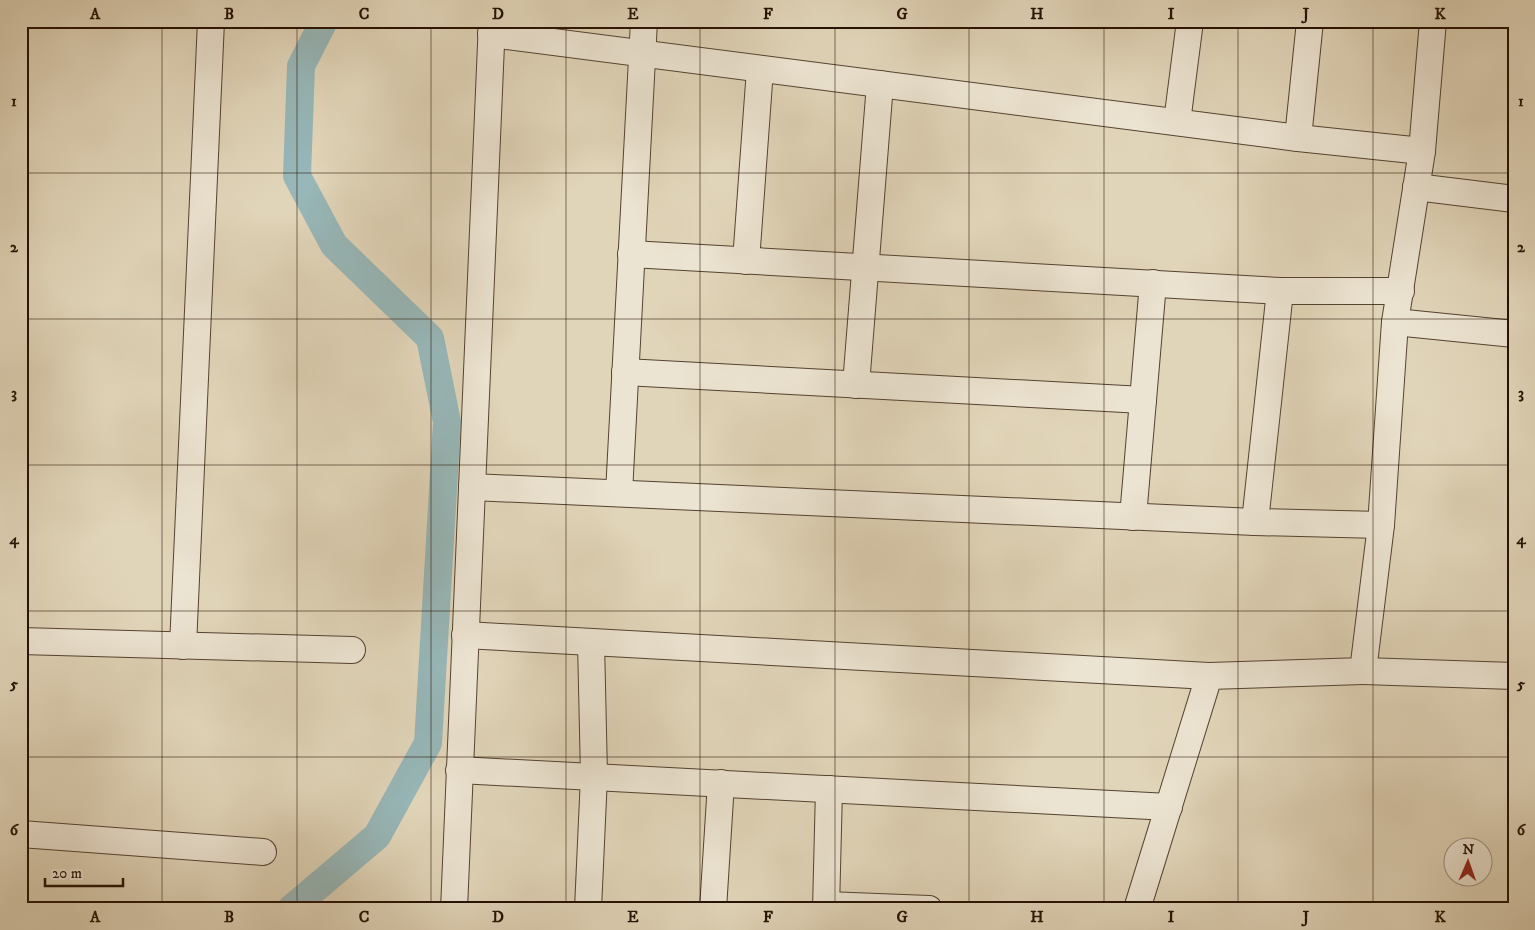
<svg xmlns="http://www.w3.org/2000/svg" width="1535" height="930" viewBox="0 0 1535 930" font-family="'IM FELL DW Pica',serif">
<rect width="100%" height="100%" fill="#e1d5b9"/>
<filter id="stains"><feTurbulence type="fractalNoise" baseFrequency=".004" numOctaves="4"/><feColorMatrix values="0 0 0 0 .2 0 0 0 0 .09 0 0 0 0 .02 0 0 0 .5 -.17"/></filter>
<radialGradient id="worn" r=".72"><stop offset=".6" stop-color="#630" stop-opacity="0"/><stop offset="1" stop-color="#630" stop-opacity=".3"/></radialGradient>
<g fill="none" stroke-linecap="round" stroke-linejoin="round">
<path stroke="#97b7b8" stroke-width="28" d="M 291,909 L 377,836 L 428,743 L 447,422 L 430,338 L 334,245 L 297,176 L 301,66 L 324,21"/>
<g stroke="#544230" stroke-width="28">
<g id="minor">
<path d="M 491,34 L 1298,138 L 1422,151"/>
<path d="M 1177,122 L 1190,21"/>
<path d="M 1298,138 L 1310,21"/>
<path d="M 1416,187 L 1514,199"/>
<path d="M 631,254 L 1280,291 L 1401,291"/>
<path d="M 746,261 L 760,69"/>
<path d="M 1395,322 L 1514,334"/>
<path d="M 625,372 L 1143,400"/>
<path d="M 856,385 L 880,84"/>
<path d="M 472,487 L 1255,522 L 1381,525"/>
<path d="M 619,493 L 644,21"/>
<path d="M 1133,517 L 1153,283"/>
<path d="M 1255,522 L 1280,291"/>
<path d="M 465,635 L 1209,676"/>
<path d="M 21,641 L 352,650"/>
<path d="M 183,646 L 211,21"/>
<path d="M 1363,671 L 1514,676"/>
<path d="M 459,770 L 1169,807"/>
<path d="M 21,834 L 263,852"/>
<path d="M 826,905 L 929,909"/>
<path d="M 454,909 L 492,21"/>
<path d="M 588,909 L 594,776 L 591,642"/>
<path d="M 713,909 L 721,783"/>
<path d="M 826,909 L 829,789"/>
<path d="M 1137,909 L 1209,676 L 1363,671 L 1381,525 L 1395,322 L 1422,151 L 1433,21"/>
</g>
</g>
<use href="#minor" stroke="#ece4d2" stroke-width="26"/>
</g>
<path fill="none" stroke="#251102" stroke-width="1" stroke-opacity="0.55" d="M 162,21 L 162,909M 297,21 L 297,909M 431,21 L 431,909M 566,21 L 566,909M 700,21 L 700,909M 835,21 L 835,909M 969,21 L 969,909M 1104,21 L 1104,909M 1238,21 L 1238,909M 1373,21 L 1373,909M 21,173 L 1514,173M 21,319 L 1514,319M 21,465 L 1514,465M 21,611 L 1514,611M 21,757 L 1514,757"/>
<rect width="1535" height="930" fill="none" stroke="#e1d5b9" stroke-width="55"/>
<g transform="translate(1468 862) rotate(2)"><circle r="24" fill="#ece4d2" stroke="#9c907f"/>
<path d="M0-4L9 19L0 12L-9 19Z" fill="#8f2418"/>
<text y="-8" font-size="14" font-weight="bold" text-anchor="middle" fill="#251102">N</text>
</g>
<path d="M45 878v8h78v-8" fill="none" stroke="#251102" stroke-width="2.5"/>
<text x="52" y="878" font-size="15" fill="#251102" stroke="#ece4d2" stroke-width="4" paint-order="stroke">20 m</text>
<rect x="28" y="28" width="1480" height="874" fill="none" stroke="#251102" stroke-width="2"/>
<g font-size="16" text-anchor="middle" font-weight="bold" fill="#251102">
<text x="95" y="19">A</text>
<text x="229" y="19">B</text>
<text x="364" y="19">C</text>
<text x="498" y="19">D</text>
<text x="633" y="19">E</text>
<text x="768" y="19">F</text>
<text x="902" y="19">G</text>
<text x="1037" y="19">H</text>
<text x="1171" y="19">I</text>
<text x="1306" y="19">J</text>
<text x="1440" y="19">K</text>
<text x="14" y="106">1</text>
<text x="1521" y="106">1</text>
<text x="14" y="252">2</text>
<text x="1521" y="252">2</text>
<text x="14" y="398">3</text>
<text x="1521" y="398">3</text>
<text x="14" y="544">4</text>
<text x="1521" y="544">4</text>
<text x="14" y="689">5</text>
<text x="1521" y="689">5</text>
<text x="14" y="835">6</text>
<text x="1521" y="835">6</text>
<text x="95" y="922">A</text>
<text x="229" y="922">B</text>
<text x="364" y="922">C</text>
<text x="498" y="922">D</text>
<text x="633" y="922">E</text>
<text x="768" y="922">F</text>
<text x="902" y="922">G</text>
<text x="1037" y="922">H</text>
<text x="1171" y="922">I</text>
<text x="1306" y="922">J</text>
<text x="1440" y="922">K</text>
</g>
<rect width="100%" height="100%" filter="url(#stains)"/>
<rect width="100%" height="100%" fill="url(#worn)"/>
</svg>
